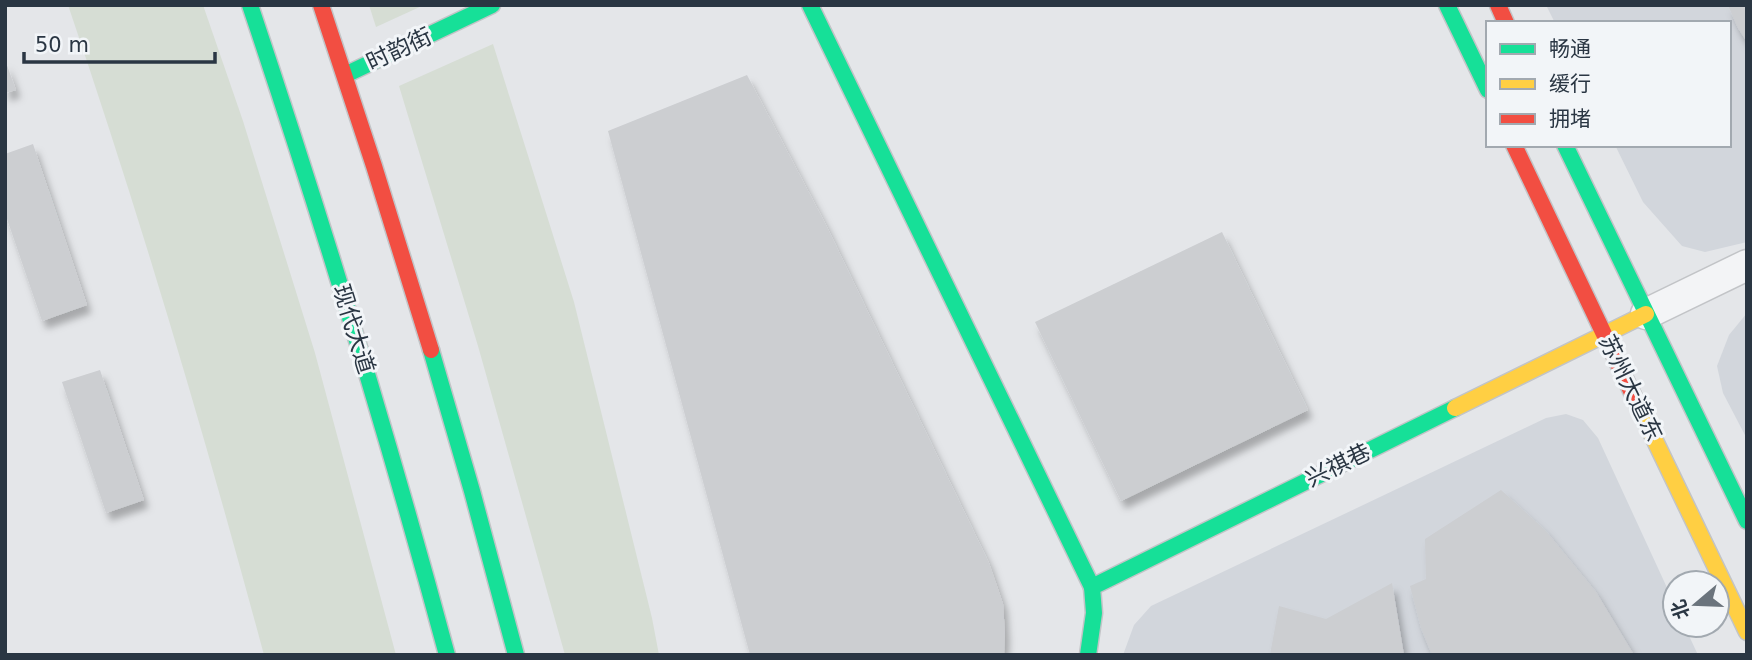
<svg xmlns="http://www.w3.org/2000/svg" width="1752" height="660" font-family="'DejaVu Sans','Noto Sans SC',sans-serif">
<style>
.built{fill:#d2d6dc}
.green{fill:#d6ddd4}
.building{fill:#ccced1;filter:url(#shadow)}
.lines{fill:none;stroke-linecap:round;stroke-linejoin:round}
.street-casing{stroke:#c2c4c7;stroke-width:33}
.fast-casing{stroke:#c2c4c7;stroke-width:19}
.slow-casing{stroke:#c2c4c7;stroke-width:19}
.jam-casing{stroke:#c2c4c7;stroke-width:19}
.street{stroke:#f3f4f6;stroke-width:30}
.fast{stroke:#16e098;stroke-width:16}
.slow{stroke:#ffcf43;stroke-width:16}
.jam{stroke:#f24e42;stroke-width:16}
.labels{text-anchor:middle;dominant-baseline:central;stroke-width:6;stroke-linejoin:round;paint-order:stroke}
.street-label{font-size:23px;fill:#2a3643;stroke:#f2f5f8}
</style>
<defs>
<filter id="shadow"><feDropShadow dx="4.5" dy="8" stdDeviation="3.5" flood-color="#0004"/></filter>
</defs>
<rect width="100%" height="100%" fill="#e4e6e9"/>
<g class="built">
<path d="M1546,5H1747V242L1705,252L1682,246L1643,202L1615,145H1729V23H1555Z"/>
<path d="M1747,313V439L1723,393L1717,366L1729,335Z"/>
<path d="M1566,414L1583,420L1598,438L1675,605V625H1684L1698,655H1123L1134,625L1151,606L1546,418Z"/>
</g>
<g class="green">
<path d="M68,5H203L243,121L315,353L396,655H264C205,436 141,219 68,5Z"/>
<path d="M369,5H424L376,27Z"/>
<path d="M493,44L574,302L652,618L659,655H565L478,346L399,86Z"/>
</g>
<g class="building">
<path d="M1728,5H1747V42L1738,28Z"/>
<path d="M5,60L16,90L5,93Z"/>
<path d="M747,75L826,225L989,563L1003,604L1005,634L1004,655H750L608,131Z"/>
<path d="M33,144L87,305L42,321L5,213V154Z"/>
<path d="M1222,232L1308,410L1121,501L1035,322Z"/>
<path d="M100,370L144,500L106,513L62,382Z"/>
<path d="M1501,490L1545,530L1596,592L1634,655H1432L1421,628L1410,586L1426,579L1425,539Z"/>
<path d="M1392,583L1404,655H1270L1279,606L1326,619Z"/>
</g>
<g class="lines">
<defs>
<path id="street" d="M1646,314L1747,265"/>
<g id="fast">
<path d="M250,5C322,220 388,436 447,655"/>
<path d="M810,5L1092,587"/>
<path d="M1447,5L1488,90"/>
<path d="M345,75L492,5"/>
<path d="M1565,145L1747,521"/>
<path d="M431,350L472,491L516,655"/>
<path d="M1088,655L1094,613L1092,587L1455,408"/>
</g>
<g id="slow">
<path d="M1633,395L1747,632"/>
<path d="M1455,408L1646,314"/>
</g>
<g id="jam">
<path d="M321,5L374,166L431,350"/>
<path d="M1498,5L1506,23"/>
<path d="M1514,145L1633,395"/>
</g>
</defs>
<use href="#street" class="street-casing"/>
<use href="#fast" class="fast-casing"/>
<use href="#slow" class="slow-casing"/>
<use href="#jam" class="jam-casing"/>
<use href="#street" class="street"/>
<use href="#fast" class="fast"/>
<use href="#slow" class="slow"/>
<use href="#jam" class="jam"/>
</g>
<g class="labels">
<g class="street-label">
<text transform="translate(399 49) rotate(-25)">时韵街</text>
<text transform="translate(354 329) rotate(73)">现代大道</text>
<text transform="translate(1631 388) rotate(64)">苏州大道东</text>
<text transform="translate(1338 465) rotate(-26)">兴祺巷</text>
</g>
</g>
<rect width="1752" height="660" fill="none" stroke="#2a3643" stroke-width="14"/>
<rect x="1486" y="21" width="245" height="126" fill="#f2f5f8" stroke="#a2a9b0" stroke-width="2"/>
<rect x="1500" y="44" width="35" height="10" fill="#16e098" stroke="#a2a9b0" stroke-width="2"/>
<text x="1549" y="56" font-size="21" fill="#2a3643">畅通</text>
<rect x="1500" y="79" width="35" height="10" fill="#ffcf43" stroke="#a2a9b0" stroke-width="2"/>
<text x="1549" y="91" font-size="21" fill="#2a3643">缓行</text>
<rect x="1500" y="114" width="35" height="10" fill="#f24e42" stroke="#a2a9b0" stroke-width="2"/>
<text x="1549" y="126" font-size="21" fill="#2a3643">拥堵</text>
<g transform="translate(1696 604) rotate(251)"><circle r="33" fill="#f2f5f8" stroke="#a2a9b0" stroke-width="2"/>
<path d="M0-5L12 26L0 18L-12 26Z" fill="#6b747d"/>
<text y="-10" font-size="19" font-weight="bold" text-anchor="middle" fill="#2a3643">北</text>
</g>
<path d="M24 52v10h191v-10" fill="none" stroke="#2a3643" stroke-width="3.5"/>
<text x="35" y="52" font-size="21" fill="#2a3643" stroke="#f2f5f8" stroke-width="5" paint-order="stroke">50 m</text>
</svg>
